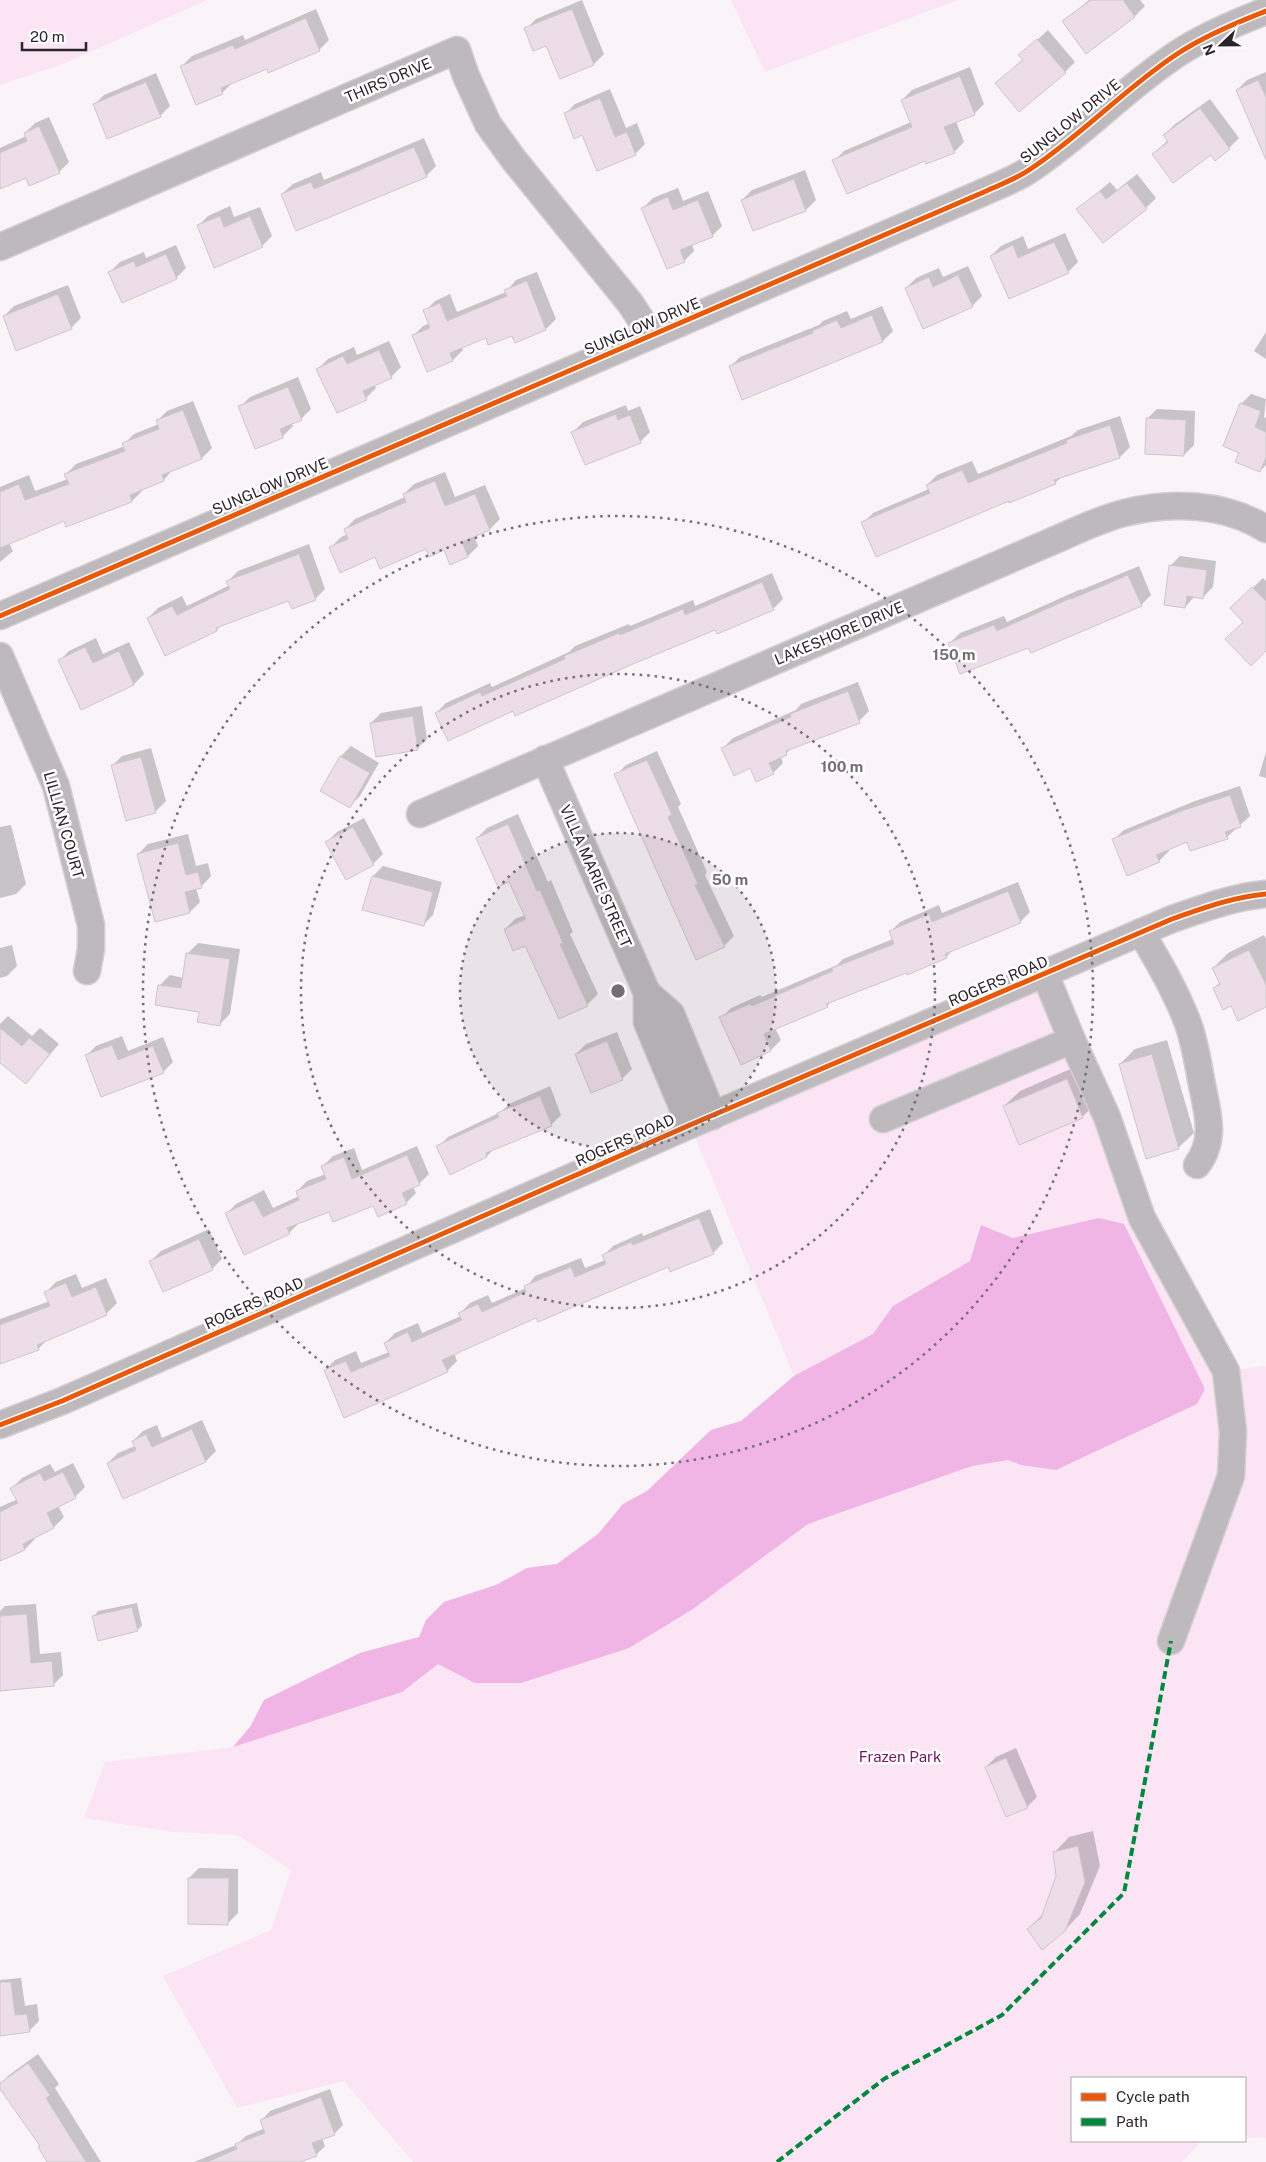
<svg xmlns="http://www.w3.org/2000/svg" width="1266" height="2162" font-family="'Public Sans',sans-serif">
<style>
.green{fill:#fbe5f5}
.water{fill:#f0b5e4}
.shadow{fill:#0003}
.building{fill:#eddde9;stroke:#cec6cc}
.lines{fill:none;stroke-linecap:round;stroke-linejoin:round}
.minor-casing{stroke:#d4cfd3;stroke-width:29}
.minor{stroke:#bdb9bc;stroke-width:26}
.quiet{stroke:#00873e;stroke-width:4;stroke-dasharray:8 4;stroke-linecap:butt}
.cycleway-casing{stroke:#fff;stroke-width:8}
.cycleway{stroke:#e8590c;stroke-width:5}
.ring{fill:none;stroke:#756d73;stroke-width:2.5;stroke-dasharray:2.5 5}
.labels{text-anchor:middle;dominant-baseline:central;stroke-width:5;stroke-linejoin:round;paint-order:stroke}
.street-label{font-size:15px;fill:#2d242b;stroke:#fff}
.park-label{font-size:15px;fill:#731467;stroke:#fff}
.centre{fill:#756d73;stroke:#fff;stroke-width:2.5}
.ring-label{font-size:15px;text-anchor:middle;font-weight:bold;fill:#756d73;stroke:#fff;stroke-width:5;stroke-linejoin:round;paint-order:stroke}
</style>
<rect width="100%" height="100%" fill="#faf4f8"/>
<g class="green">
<path d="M0,0H207L63,64L0,85Z"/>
<path d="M731,0H958L765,72Z"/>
<path d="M1045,974L1225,1371L1266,1366V2138L1245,2137V2078H1072V2141H1201L1182,2162H413L344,2081L237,2108L163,1976L271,1930L291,1870L238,1835L173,1832L84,1818L105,1762L233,1747L250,1727L264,1700L360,1653L419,1637L426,1620L444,1602L496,1585L527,1568L557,1564L598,1534L623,1504L647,1491L711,1430L741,1421L794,1376L690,1125Z"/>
</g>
<path class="water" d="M1099,1218L1124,1224L1205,1389L1197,1404L1056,1470L1021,1465L1008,1460L972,1466L808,1524L693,1609L629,1648L521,1683H475L438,1664L402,1692L233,1747L250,1727L264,1700L360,1653L419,1637L426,1620L444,1602L496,1585L527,1568L557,1564L598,1534L623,1504L647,1491L711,1430L741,1421L794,1376L873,1334L893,1306L970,1261L981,1225L1013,1238Z"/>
<g class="shadow">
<path d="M582,0L604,54L594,64L560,77L547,44L526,29L536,19Z"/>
<path d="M1089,0H1140L1145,6L1135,16L1086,52L1064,21Z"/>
<path d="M316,9L329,40L319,50L267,67L232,83L222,93L182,66L192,56L243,35L245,40Z"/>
<path d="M1048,30L1075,62L1065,72L997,83L1023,59L1020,55Z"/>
<path d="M970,67L984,104L974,114L956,121L964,142L954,152L926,159L834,161L844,151L911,122L902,100L912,90Z"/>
<path d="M1266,72V134L1237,90L1247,80Z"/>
<path d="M156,73L170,106L160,116L94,105L104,95Z"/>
<path d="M610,89L626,128L637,123L645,144L635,154L583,134L565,114L575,104Z"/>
<path d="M1210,99L1239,138L1229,148L1211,153L1153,154L1168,140L1164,135L1174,125Z"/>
<path d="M49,117L69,162L59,172L0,181V148L26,136L25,133L35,123Z"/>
<path d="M424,138L436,166L426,176L282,194L293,184L321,172L324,180Z"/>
<path d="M805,170L816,200L806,210L753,230L742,200L752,190Z"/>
<path d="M1137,174L1156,198L1146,208L1078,209L1110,182L1117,190Z"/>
<path d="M678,188L683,201L708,191L722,226L712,236L692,244L694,251L684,261L667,268L643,208L653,198Z"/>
<path d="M230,206L234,217L260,207L272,236L262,246L198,226L208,216Z"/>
<path d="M1065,233L1078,262L1068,272L991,256L1001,246L1023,236L1028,249Z"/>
<path d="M176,245L186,268L176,278L110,272L120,262L144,252L146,258Z"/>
<path d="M968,266L982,296L972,306L906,288L916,278L939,268L943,277Z"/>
<path d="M537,272L556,319L546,329L516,341L513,334L486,337L462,347L463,350L453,360L428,370L413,336L423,326L430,323L425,311L435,301L450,294L457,312L506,292L516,280Z"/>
<path d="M68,285L81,318L71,328L4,316L14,306Z"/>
<path d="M882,306L893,331L883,341L743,398L730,367L740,357L819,325L823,321L847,311L851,319Z"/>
<path d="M1266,332V359L1254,351Z"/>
<path d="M389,341L401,367L391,377L374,384L376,388L366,398L318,369L328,359L354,347L357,355Z"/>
<path d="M298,377L311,409L301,419L291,423L293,426L283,436L256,447L240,407L250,397Z"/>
<path d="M1251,394L1266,399L1264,417L1266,418V465L1260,471L1241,452V404Z"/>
<path d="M193,401L212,448L202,458L173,469L164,480L141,489L142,491L132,501L67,525L65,520L9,543L13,551L0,562V487L29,475L35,491L68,479L66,474L76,464L125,446L124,444L134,434L159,424L157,421L167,411Z"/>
<path d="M626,405L628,411L640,406L650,432L640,442L573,432L583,422Z"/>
<path d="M1157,409L1195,411L1194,445L1184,455L1147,419Z"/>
<path d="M1120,416L1130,447L1120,457L1063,476L1055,483L1009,500L863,523L873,513L929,489L927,485L937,475L972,461L978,474L1071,436L1078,430Z"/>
<path d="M445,472L455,497L485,485L500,519L490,529L474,536L478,546L468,556L445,549L426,547L376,556L331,547L341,537L348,534L345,529L355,519L405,497L404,494L414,484Z"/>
<path d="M309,544L325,589L315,599H289L222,624L217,630L165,654L148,618L158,608L182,596L187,606L230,585L228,581L238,571Z"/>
<path d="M1180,556L1216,561L1213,587L1203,597L1195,596L1185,607L1170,566Z"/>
<path d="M1139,566L1151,595L1141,605L1029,646L950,643L960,633L1004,616L1007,622L1081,589V590Z"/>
<path d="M772,573L783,599L773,609L716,629L513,710L436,713L446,703L490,683L492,687L569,652L575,646L629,624L630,626L693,600L695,606Z"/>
<path d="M1263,578L1266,581V649L1232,608Z"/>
<path d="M96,638L103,654L129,642L144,674L134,684L81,708L59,661L69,651Z"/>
<path d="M858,682L869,711L859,721L794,747L781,757L783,763L773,773L757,780L751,767L723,748L733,738L796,710L801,704Z"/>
<path d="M422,706L427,739L417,749L371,723L381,713Z"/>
<path d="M351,746L379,763L360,796L350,806L322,790L341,756Z"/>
<path d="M151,748L166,801L156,811L126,819L112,766L122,756Z"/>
<path d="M657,751L681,804L678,807L707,872L705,875L734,936L724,946L616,775L626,765Z"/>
<path d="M1266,752V778L1259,776Z"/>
<path d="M1240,786L1250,816L1227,837L1188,841L1168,849L1169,851L1159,861L1113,840L1124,830L1195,801Z"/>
<path d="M518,814L548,882L551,880L573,932L570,934L598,994L588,1004L560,1017L526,945L505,929L515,919L525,915L510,880L477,838L487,828Z"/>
<path d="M364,818L383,854L373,864L327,842L337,832Z"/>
<path d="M11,825L26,884L16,894L0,898V827Z"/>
<path d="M188,834L196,866L208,863L211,876L201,887L196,888L200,902L190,912L138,854L148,844Z"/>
<path d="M383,866L442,882L433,915L423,925L364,909L373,876Z"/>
<path d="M1018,882L1030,912L1020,922L955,948L946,957L832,1001L827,1006L775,1028L781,1040L771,1050L741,1063L721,1018L731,1008L760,995L762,997L837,965L843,959L893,939L890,932L900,922L939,905L942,913Z"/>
<path d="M1264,935L1266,939V1006L1231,1005L1214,988L1220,982L1213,968L1228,953Z"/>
<path d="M198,943L240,949L230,1014L220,1024L160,985L170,975L184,978L188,953Z"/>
<path d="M12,945L17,966L7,976L0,978V948Z"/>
<path d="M8,1016L32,1036L40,1028L59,1044L26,1083L0,1062V1024Z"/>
<path d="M617,1032L632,1069L622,1079L576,1054L586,1044Z"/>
<path d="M122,1036L128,1051L163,1037L173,1062L163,1072L86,1056L96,1046Z"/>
<path d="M1167,1040L1194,1133L1178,1148L1120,1064L1135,1049Z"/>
<path d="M1082,1064L1098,1102L1082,1117L1004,1106L1020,1091Z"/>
<path d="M550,1086L561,1115L551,1125L494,1149L487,1156L438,1147L448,1137L501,1112L509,1104Z"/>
<path d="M417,1146L429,1174L419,1184L413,1187L416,1193L406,1203L374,1204L330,1210L300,1222L289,1233L226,1214L236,1204L264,1190L273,1208L299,1196L297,1191L307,1181L326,1174L323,1166L333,1156L354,1148L362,1170Z"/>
<path d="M710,1209L723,1243L713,1253L669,1265L537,1316L454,1353L457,1361L447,1371L344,1416L325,1370L335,1360L356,1351L361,1363L389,1352L385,1343L395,1333L418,1323L422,1333L461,1316L460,1313L470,1303L488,1295L492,1303L526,1288L535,1276L581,1258L585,1268L605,1260L603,1256L613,1246L642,1233L643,1236Z"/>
<path d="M209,1229L222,1259L212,1269L151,1261L161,1251Z"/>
<path d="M76,1274L82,1288L106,1278L117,1303L107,1313L48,1339L38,1349L0,1363V1319L50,1301L46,1292L56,1282Z"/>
<path d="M202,1420L216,1451L206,1461L124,1498L108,1463L118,1453L135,1446L133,1441L143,1431L157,1425L162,1438Z"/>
<path d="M73,1463L85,1487L75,1497L58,1506L64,1517L54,1527L34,1537L35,1539L25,1549L0,1560V1507L18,1499L12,1488L22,1478L50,1464L55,1472Z"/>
<path d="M137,1603L142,1626L137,1630L94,1616L98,1611Z"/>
<path d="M36,1604L40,1654L61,1652L63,1675L53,1685L0,1680V1611L5,1606Z"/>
<path d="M1016,1748L1037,1797L1027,1807L986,1767L996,1757Z"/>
<path d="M1093,1831L1100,1866L1080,1914L1065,1930L1028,1929L1044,1913L1057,1876L1054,1853L1069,1837Z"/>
<path d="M199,1868L238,1869V1913L228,1923L189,1878Z"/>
<path d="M21,1978L25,2006L37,2004L39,2021L29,2031L0,2034V1980Z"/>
<path d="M38,2054L59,2084L55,2088L101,2162H48L42,2145L0,2087V2084L9,2075Z"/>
<path d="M330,2089L343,2125L334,2134L322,2138L325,2146L316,2155L297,2162H194L236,2145L246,2136L265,2128L262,2120L270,2111Z"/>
</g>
<g class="building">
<path d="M1091,0H1123L1135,17L1086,54L1062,21Z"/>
<path d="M572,9L594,65L560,79L546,46L533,51L524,28Z"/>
<path d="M306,18L320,51L268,73L267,69L221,88L223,94L196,105L180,66L233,45L235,49Z"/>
<path d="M1037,39L1066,73L1019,112L995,83L1023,60L1018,55Z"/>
<path d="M960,76L975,115L944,127L955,153L926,164L925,161L847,194L832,160L912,127L901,100Z"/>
<path d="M1258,80L1266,97V160L1236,90Z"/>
<path d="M146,82L161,117L107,139L93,104Z"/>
<path d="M600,98L615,137L627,132L636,155L597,171L582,135L574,139L564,113Z"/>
<path d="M1200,108L1230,149L1215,161L1211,155L1173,183L1152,154L1168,142L1163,135Z"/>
<path d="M39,126L60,173L29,186L26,178L0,189V153L27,141L24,133Z"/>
<path d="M414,147L427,177L296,231L281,194L311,182L314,189Z"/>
<path d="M794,179L806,211L753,231L741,200Z"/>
<path d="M1127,183L1147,209L1103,243L1076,209L1100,191L1106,199Z"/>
<path d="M668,197L673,210L698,200L713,237L680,250L685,262L667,269L641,208Z"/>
<path d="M220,216L224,227L250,216L263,247L214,268L197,225Z"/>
<path d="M1054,242L1069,273L1009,299L990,256L1013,245L1018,258Z"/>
<path d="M166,254L177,279L122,303L108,272L134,261L136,267Z"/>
<path d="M958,275L973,307L923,329L905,288L929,277L933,287Z"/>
<path d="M527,281L546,330L515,343L512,336L488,345L486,338L450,353L453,361L427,372L412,335L430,328L423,310L440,303L447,321L507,296L504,290Z"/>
<path d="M58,294L72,329L16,351L3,316Z"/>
<path d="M872,315L883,342L742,400L729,366L813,333L812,331L837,320L841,328Z"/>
<path d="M379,350L392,378L363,391L367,400L337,413L316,369L343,356L347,364Z"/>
<path d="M288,387L302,420L280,429L283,438L255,449L238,406Z"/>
<path d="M1240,403L1261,411L1255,427L1266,432V457L1260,472L1235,462L1239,453L1223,446Z"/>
<path d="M183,410L202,459L162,475L164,481L130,495L132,502L66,527L64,521L0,548V492L19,484L25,500L69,484L64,474L125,451L122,443L159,429L156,420Z"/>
<path d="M616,414L618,420L630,415L641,443L585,465L571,432Z"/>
<path d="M1146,418L1186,420L1184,456L1145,454Z"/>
<path d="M1110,425L1120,458L1054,480L1056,484L1009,503V501L876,557L861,522L930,493L926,485L962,470L968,483L1067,443L1066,440Z"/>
<path d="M435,481L445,506L475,494L490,530L462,542L468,557L450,565L444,550L429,557L426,549L380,569L375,557L340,573L329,547L348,539L344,529L406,502L403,494Z"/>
<path d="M299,554L316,600L292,609L288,601L216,628L217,631L165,656L147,618L172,606L177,615L230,589L226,581Z"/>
<path d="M1169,565L1207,570L1203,599L1187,596L1185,608L1164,605Z"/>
<path d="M1128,575L1142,606L1031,653L1028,648L960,674L948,643L994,625L997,631L1071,598V599Z"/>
<path d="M762,582L774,610L717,634L715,630L633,664L515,716L513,711L448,741L435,713L480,692L482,696L565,659L564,656L619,633L620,635L683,609L685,615Z"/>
<path d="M1252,587L1266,601V651L1251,666L1225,639L1243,622L1230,608Z"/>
<path d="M85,647L93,663L119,651L134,685L81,710L58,660Z"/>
<path d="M848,691L860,723L786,751L787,755L769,763L774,774L756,782L750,768L734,776L721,748L791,717L790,714Z"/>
<path d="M413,716L418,750L376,757L370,723Z"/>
<path d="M340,756L370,773L350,808L320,791Z"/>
<path d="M141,757L156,813L126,821L111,765Z"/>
<path d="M647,760L672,815L668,817L698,884L695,885L725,947L696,960L614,774Z"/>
<path d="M1230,795L1241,827L1225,832L1228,839L1190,851L1187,842L1156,855L1160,862L1127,876L1112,839L1184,810Z"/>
<path d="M508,824L537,891L540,890L563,943L560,944L588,1006L559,1019L525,946L513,951L504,929L526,919L509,882L498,887L476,838Z"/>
<path d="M353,827L374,865L346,880L325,842Z"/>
<path d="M178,843L186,875L198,872L202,888L185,892L190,913L155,922L137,854Z"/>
<path d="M372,876L433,892L424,926L362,910Z"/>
<path d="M1008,891L1021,923L945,954L947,958L907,975L906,973L826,1004L828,1007L764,1034L771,1051L741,1065L719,1017L750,1004L752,1006L833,971L832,968L894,944L889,931L929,914L932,922Z"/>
<path d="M1249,950L1266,985V1007L1238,1021L1231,1006L1223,1010L1213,988L1220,984L1212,968Z"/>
<path d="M186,953L230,959L220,1026L197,1022L199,1012L155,1005L158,985L181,988Z"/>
<path d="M0,1028L22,1046L29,1038L50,1054L26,1084L0,1063Z"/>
<path d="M607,1041L623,1080L591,1093L575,1054Z"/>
<path d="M112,1045L118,1060L153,1046L164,1073L101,1097L85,1055Z"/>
<path d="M1152,1054L1179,1149L1146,1159L1119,1064Z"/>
<path d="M1067,1079L1083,1118L1019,1145L1003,1106Z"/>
<path d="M540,1096L552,1126L486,1153L487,1157L450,1175L436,1146L499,1117L497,1113Z"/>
<path d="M407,1155L420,1185L402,1193L407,1204L378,1217L373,1206L333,1222L329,1212L287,1228L290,1234L244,1255L225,1213L254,1200L263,1217L299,1200L296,1191L326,1179L321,1166L344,1157L352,1179Z"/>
<path d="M699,1218L714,1254L670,1272L668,1267L538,1322L536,1318L442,1360L448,1372L344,1418L324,1370L346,1361L351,1372L390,1356L384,1343L408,1332L412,1342L462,1320L458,1313L478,1304L482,1312L526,1292L524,1286L571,1267L575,1277L606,1264L602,1255L631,1242L633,1245Z"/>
<path d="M199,1239L213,1270L163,1292L149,1261Z"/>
<path d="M66,1283L72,1297L96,1287L107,1315L37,1345L39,1350L0,1364V1325L50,1306L44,1292Z"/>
<path d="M192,1429L206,1462L123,1499L107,1463L136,1450L132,1441L146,1434L152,1447Z"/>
<path d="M63,1472L76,1498L47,1513L54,1528L23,1544L25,1550L0,1561V1512L18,1503L10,1488L40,1473L44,1481Z"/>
<path d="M132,1607L138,1631L98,1641L92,1616Z"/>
<path d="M27,1614L31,1663L52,1661L54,1686L0,1691V1616Z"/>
<path d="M1006,1758L1028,1808L1006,1817L985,1767Z"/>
<path d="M1078,1846L1085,1882L1065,1931L1042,1950L1027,1929L1041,1918L1056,1876L1053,1852Z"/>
<path d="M188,1878H229L228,1925L188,1924Z"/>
<path d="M0,1982H11L15,2015L27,2014L30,2032L0,2036Z"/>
<path d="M28,2063L50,2095L46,2098L86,2162H47L38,2147L40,2146L0,2089V2083Z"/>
<path d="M321,2097L335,2135L312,2143L317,2156L300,2162H207L237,2149L235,2144L265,2133L260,2120Z"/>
</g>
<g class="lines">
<defs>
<g id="minor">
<path d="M0,247L457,50L466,76L488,124L514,160L630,303L651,335"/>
<path d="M0,616L984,192C999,185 1016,179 1029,170C1081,136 1124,89 1177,54C1204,36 1235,23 1266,11"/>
<path d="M0,656L56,786L91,925V949L87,971"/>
<path d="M545,759L647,993V1022L690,1125"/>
<path d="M420,814L1041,546C1068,535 1096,520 1124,513C1170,501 1225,503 1266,529"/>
<path d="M1141,932C1158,961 1175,990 1187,1021C1195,1041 1198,1064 1202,1085C1208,1114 1216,1140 1197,1165"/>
<path d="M1045,974L1072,1040L1107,1117L1142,1218L1226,1371L1233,1432L1231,1476L1171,1641"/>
<path d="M647,993L671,1014L713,1116"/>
<path d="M883,1119L1072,1040"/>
<path d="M0,1425L62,1401L690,1125L1172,919C1204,908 1233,897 1266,894"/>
</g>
</defs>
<use href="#minor" class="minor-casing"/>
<use href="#minor" class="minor"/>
<path class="quiet" d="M777,2162L884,2079L1002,2015L1124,1893L1171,1641"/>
<defs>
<g id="cycleway">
<path d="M0,616L984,192C999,185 1016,179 1029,170C1081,136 1124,89 1177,54C1204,36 1235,23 1266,11"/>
<path d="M0,1425L62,1401L690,1125L1172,919C1204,908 1233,897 1266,894"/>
</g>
</defs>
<use href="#cycleway" class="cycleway-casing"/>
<use href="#cycleway" class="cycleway"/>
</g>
<circle cx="618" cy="991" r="158" fill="#756d73" fill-opacity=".12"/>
<g class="ring">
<circle cx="618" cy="991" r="158"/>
<circle cx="618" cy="991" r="317"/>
<circle cx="618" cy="991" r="475"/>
</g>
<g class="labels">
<g class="street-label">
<text transform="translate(388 80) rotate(-23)">THIRS DRIVE</text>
<text transform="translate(1070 121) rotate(-39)">SUNGLOW DRIVE</text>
<text transform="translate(642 326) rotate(-23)">SUNGLOW DRIVE</text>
<text transform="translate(270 486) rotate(-23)">SUNGLOW DRIVE</text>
<text transform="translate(839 633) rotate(-23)">LAKESHORE DRIVE</text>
<text transform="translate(64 825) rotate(74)">LILLIAN COURT</text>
<text transform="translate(596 876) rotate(66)">VILLA MARIE STREET</text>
<text transform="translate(998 981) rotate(-23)">ROGERS ROAD</text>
<text transform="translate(625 1140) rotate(-24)">ROGERS ROAD</text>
<text transform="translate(254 1303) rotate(-24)">ROGERS ROAD</text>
</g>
<g class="park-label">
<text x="900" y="1756">Frazen Park</text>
</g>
</g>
<circle cx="618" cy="991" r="8" class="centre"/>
<g class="ring-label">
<text x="954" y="660">150 m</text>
<text x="842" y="772">100 m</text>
<text x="730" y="885">50 m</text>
</g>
<rect x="1071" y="2077" width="175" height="65" fill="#ffffff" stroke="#aba7aa"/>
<rect x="1081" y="2093" width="25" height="8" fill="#e8590c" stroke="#aba7aa"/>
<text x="1116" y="2102" font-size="15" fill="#2d242b">Cycle path</text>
<rect x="1081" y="2118" width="25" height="8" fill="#00873e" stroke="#aba7aa"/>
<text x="1116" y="2127" font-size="15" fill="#2d242b">Path</text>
<g transform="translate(1221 45) rotate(248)" stroke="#ffffff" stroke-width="4" paint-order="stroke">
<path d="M0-4L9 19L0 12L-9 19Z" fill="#2d242b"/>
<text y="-8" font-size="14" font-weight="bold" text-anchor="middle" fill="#2d242b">N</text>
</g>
<path d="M22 42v8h64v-8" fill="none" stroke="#2d242b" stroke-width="2.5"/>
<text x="30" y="42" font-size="15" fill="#2d242b" stroke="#ffffff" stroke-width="4" paint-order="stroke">20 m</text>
</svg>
